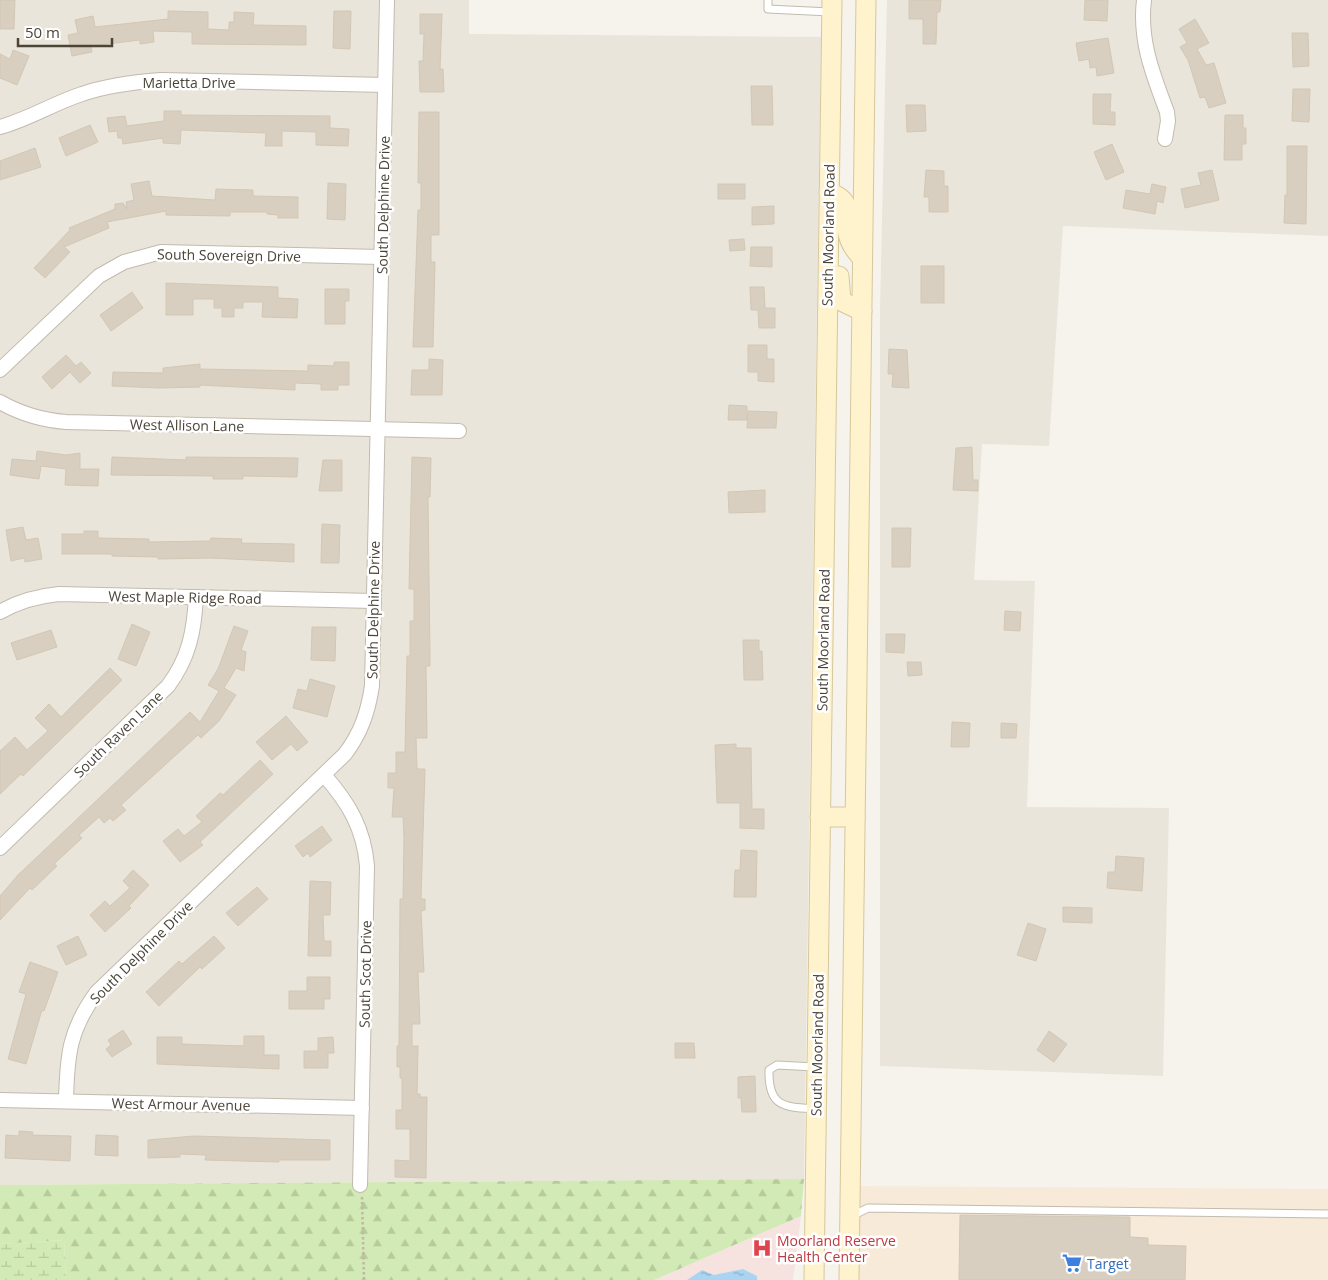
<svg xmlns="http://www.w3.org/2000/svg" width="1328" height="1280" font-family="'Open Sans',sans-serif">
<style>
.residential{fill:#eae5da}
.commercial{fill:#f7ead8}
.medical{fill:#f6e3e0}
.forest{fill:url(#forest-firs)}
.wetland{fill:url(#wetland-marsh)}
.water{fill:url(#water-ripples)}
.building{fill:#d8cfc1;stroke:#d3c7b4}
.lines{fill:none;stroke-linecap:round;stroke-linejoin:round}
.lane-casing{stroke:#c2bbae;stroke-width:9}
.street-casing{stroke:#c2bbae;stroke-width:16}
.secondary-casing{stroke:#d6c79b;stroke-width:21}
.path{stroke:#c4b79f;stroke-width:2.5;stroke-dasharray:2.5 2.5;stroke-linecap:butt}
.lane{stroke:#fff;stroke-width:7}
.street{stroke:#fff;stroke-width:14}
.secondary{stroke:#fff3cd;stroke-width:19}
.labels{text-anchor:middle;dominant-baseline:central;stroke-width:5;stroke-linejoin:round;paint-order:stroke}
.street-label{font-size:14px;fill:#4b4439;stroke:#fff}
.health-label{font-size:14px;fill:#be3a42;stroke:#fff;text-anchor:start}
.shop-label{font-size:14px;fill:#366cbe;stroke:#fff;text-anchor:start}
</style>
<defs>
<pattern id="forest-firs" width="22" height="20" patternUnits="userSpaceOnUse" patternTransform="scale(1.25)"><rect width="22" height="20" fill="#d2eab5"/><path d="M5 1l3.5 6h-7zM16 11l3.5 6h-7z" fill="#b6ca9c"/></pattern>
<pattern id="wetland-marsh" width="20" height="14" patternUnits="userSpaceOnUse" patternTransform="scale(1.25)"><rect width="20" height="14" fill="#d2eab5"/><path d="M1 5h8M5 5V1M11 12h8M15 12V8" fill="none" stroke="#b6ca9c"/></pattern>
<pattern id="water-ripples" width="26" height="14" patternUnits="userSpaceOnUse" patternTransform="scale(1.25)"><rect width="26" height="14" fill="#a9d4f2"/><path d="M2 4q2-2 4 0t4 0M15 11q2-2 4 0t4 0" fill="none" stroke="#8caec5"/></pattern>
</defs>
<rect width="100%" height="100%" fill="#f6f3ec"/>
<g class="residential">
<path d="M0,0H469V34L821,37L804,1179L0,1185Z"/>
<path d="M887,0H1328V236L1063,226L1049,446L982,444L974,580L1035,581L1027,807L1169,808L1163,1076L880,1066V309Z"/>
</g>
<path class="commercial" d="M849,1186L1328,1189V1280H849Z"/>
<path class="medical" d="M801,1216L793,1280H654Z"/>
<path class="forest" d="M804,1179L801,1216L654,1280H66L64,1240L0,1244V1185Z"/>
<path class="wetland" d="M64,1240L66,1280H0V1244Z"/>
<path class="water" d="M743,1269L757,1276V1280H687L702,1270L714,1275Z"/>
<g class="building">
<path d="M0,0H15L14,29H0Z"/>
<path d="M909,0H941L940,12H937L936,44H923V19H909Z"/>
<path d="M1085,0H1108L1107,21L1084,20Z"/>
<path d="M168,11L208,12V29L229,30V22H234V12L254,13L253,25L306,26V45L192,44V32L153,31L154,42L140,44V40L107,44L91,47L92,52L72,56L68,35L78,33L75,20L93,16L95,27L168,19Z"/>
<path d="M334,11H351L350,49L333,48Z"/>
<path d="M420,14H442L440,69H443L444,92H420L419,61H423L424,34H420Z"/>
<path d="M1195,19L1209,43L1197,49L1206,65L1214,63L1226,103L1209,108L1205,97L1200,98L1188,60L1180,47L1187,43L1179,29Z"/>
<path d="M1292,33H1308L1309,66L1293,67Z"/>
<path d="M1108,38L1114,73L1097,76L1096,67L1090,68L1089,59L1079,61L1076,43Z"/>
<path d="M13,50L29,56L17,85L0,78V54L10,59Z"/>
<path d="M751,86H772L773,125H752Z"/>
<path d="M1293,89H1310L1309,122L1292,121Z"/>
<path d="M1093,94H1111L1110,112H1115V125L1093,124Z"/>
<path d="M906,105H925L926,131L907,132Z"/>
<path d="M164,111H181V115L330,116V128L349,129L348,146L316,145V132L282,131V146H265L266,133L181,130L180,144L163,143V138L123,144L122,138H118L117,131L109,132L107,118L125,116L127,126L164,121Z"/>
<path d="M419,112H439V235H431V262H435L433,347H413L418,210H421V183H418Z"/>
<path d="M1225,115H1243V128H1246V144H1242V160H1224Z"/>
<path d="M90,125L98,142L66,156L59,138Z"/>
<path d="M1112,144L1124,172L1106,180L1094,152Z"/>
<path d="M1287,146H1307L1306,224L1284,223L1285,195H1287Z"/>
<path d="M35,148L41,167L0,180V161Z"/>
<path d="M926,170L944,171V186H948V212H929V197H924Z"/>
<path d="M1212,170L1219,200L1185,208L1181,189L1201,185L1198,173Z"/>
<path d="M149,181L152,196L215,200L216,189L253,190V196L298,197V218H278V215L267,214V212H230V216L166,215V211L107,222L109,228L64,247L70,252L45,278L34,268L70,230L69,228L115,209V204L123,203L127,209L126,202L134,200L131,184Z"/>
<path d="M328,183L346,184L345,220L327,219Z"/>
<rect x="718" y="184" width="27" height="15"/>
<path d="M1152,184L1166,187L1163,203L1157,201L1155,214L1123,208L1126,190L1150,194Z"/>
<path d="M774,206V224L752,225V207Z"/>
<path d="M744,239L745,250L730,251L729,240Z"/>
<path d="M751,247H772V267L750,266Z"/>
<rect x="921" y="266" width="23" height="37"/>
<path d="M166,283L278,287V298L298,299L297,318L262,317L263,302H243V308H234V317H222V308H214V299H193V315H166Z"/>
<path d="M750,287H764L765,308H775V328H759L758,310H751Z"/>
<path d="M325,289H349V301H345V324H325Z"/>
<path d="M132,292L143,308L111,331L100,315Z"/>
<path d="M748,345H767V359H774V382L758,381V372H748Z"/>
<path d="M889,349L907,350L909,388L892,387L893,374H888Z"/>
<path d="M66,355L76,366L81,362L91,373L80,383L70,372L52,389L42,377Z"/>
<path d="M429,359L443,360L442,395H411L412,370H429Z"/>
<path d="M334,362H349V385H338V390H321V384L295,383V390L200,385V387L159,388L112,386L113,372L163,373V368L200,364V369L308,371V365L334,366Z"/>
<path d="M729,405L747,406V420H728Z"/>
<path d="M748,411L777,412L776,428H747Z"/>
<path d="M972,447L973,480H978V491L953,490L956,448Z"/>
<path d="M37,451L66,455L80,453V469H99L98,486L65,485L66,469L41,466L39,479L10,475L12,459L36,461Z"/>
<path d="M112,457L186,460V457L298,458L297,477L243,476V479H213V476L111,475Z"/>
<path d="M412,457L431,458L430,497H428L430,656V666H426L427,738H416L417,769H425L421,899H425V910L421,911L424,972H418L420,1024H412V1046H418L417,1094H420V1097H427L426,1178L395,1177V1160L410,1161V1129H396V1110H402V1078H400V1067H397V1046H399L400,899H403L404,838L403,817H392L394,788H388V773H396V752H405L407,656H410V621H414V589H409Z"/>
<path d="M323,460H342V491H319Z"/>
<path d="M765,490V512L729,513L728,492Z"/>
<path d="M322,524L340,525L339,563H321Z"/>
<path d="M23,527L26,540L38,538L42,559L25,562L24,558L11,561L6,530Z"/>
<path d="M892,528H911L910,567H892Z"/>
<path d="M84,531H98V538L149,539V542L210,541L211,538L242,539L241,543L294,544V562L210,558L158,559V557L112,556V554H62V534H84Z"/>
<path d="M1005,611L1021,612L1020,631L1004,630Z"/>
<path d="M132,624L150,632L136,666L118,659Z"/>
<path d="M234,626L248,631L241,650L246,652L244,671L236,668L224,688L236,695L219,721L201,738L198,735L121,805L126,810L113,821L110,818L104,823L99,817L79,835L82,838L54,864L57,866L32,890L30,888L0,920V896L18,875L190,712L200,722L219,691L208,685L218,669Z"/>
<path d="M312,627H336L335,661L311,660Z"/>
<path d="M51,630L57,647L17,660L11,643Z"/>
<path d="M886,634H905L904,653L886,652Z"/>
<path d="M743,640H759V651H762L763,680H744Z"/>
<path d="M907,662H921L922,675L908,676Z"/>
<path d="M110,668L122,680L23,776L21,774L0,794V751L15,737L27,750L48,731L35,718L49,704L61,717Z"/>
<path d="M310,679L335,686L327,717L293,708L298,689L307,691Z"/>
<path d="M286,716L308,742L297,751L291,744L272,760L256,742Z"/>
<path d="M952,722L970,723L969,747H951Z"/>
<path d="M1001,723L1017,724L1016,738H1001Z"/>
<path d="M736,744V748H751L752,809H764V829L740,828V803H717L715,745Z"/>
<path d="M260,760L273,774L200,842L203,845L180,862L163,841L178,829L184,836L202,822L196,816L220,793L223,795Z"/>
<path d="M322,826L332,840L310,857L308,853L303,857L295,846Z"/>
<path d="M741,850L757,851L756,897H734L735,870H740Z"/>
<path d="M1116,856L1144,858L1142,891L1107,888L1108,872H1115Z"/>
<path d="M133,870L149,885L129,906L131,908L105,932L90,915L105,901L110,906L130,888L123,881Z"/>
<path d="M310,881L331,882L330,915H323L324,941H331V956H308Z"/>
<path d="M257,887L268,899L238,926L226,913Z"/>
<path d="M1063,907L1092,908V923L1063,922Z"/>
<path d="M1028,923L1046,929L1036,961L1017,955Z"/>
<path d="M78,936L87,955L66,965L57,946Z"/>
<path d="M214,936L225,948L202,969L200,967L159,1006L146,992L179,961L182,964Z"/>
<path d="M30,962L58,972L44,1011L42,1010L26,1064L8,1059L26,994L19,992Z"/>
<path d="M307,977H330V999H324V1009H289V991H307Z"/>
<path d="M123,1030L132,1044L112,1057L106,1049L111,1045L108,1040Z"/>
<path d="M1049,1031L1067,1044L1054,1062L1037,1050Z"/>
<path d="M244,1036H264V1055H279V1069L157,1064V1037H182V1044L244,1046Z"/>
<path d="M333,1037L334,1053H328V1068H304V1051H318V1038Z"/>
<path d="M675,1043H694L695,1058H675Z"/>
<path d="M755,1076L756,1112H742L741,1098H738V1077Z"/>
<path d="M19,1131L33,1132L32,1135L71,1136L70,1161L5,1158L6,1135L19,1136Z"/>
<path d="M96,1135L118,1136V1156L95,1155Z"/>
<path d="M194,1136L330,1140V1160H279V1162L205,1160L206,1155L180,1154V1157L148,1158V1140Z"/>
<path d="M960,1215L1130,1217V1237L1148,1238V1245L1186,1246L1185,1280H959Z"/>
</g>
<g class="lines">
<defs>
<g id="lane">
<path d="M768,0V9L830,12"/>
<path d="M815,1067L777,1065L769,1070C768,1108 785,1107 816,1109"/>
<path d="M852,1216L868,1208L1328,1214"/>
</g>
<g id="street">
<path d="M1144,0C1139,40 1153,75 1167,112L1168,121L1165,139"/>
<path d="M0,127C29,119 54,103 82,94C108,85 135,82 161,80L385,85"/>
<path d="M0,370L99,276L124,262L161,252L381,257"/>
<path d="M0,402C21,414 41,420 66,422L459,431"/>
<path d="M0,612C19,601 38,596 59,594L374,601"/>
<path d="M324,775C349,803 364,829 367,866L360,1185"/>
<path d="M0,848L168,686C189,658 194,632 196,597"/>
<path d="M0,1100L362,1108"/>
<path d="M66,1101C67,1056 69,1030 97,992L345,754C361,733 368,712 372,686L387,0"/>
</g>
<g id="secondary">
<path d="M829,192C855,202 843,212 848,234C850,244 856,251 862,258"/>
<path d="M839,276L841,301L862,311"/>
<path d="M820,817H855"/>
<path d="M814,1280L832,0"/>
<path d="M849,1280L866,0"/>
</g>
</defs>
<use href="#lane" class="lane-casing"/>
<use href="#street" class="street-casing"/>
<use href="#secondary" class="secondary-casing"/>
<path class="path" d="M362,1197L364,1280"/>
<use href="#lane" class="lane"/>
<use href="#street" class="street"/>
<use href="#secondary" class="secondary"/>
</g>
<defs>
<symbol id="hospital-bare" viewBox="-9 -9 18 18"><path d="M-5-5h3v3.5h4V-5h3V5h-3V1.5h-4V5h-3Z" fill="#e0444e" stroke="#fff" stroke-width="2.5" paint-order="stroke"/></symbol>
<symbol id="supermarket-bare" viewBox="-9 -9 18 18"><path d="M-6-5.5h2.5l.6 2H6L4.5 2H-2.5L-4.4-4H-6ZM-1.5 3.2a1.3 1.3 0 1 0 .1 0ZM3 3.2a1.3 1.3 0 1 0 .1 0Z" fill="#3f7fe0" stroke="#fff" stroke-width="2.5" paint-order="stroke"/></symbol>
</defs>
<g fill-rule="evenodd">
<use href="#hospital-bare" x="748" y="1234" width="28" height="28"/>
<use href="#supermarket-bare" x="1058" y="1249" width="28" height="28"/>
</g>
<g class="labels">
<g class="street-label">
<text x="189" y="82">Marietta Drive</text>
<text transform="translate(383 205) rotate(-89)">South Delphine Drive</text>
<text transform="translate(828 235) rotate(-89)">South Moorland Road</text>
<text transform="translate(229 255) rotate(1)">South Sovereign Drive</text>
<text transform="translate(187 425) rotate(1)">West Allison Lane</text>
<text transform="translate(185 597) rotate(1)">West Maple Ridge Road</text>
<text transform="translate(373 610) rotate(-89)">South Delphine Drive</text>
<text transform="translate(823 640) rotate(-89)">South Moorland Road</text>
<text transform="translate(118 734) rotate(-44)">South Raven Lane</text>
<text transform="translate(141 952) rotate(-45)">South Delphine Drive</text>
<text transform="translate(365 974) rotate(-89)">South Scot Drive</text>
<text transform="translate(817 1045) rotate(-89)">South Moorland Road</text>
<text transform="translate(181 1104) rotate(1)">West Armour Avenue</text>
</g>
<g class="health-label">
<text x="777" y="1240">Moorland Reserve<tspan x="777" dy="16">Health Center</tspan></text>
</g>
<g class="shop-label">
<text x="1087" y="1263">Target</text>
</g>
</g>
<path d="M18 38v8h94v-8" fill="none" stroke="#4b4439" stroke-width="2.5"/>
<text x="25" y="38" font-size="15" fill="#4b4439" stroke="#ffffff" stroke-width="4" paint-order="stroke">50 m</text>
</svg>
